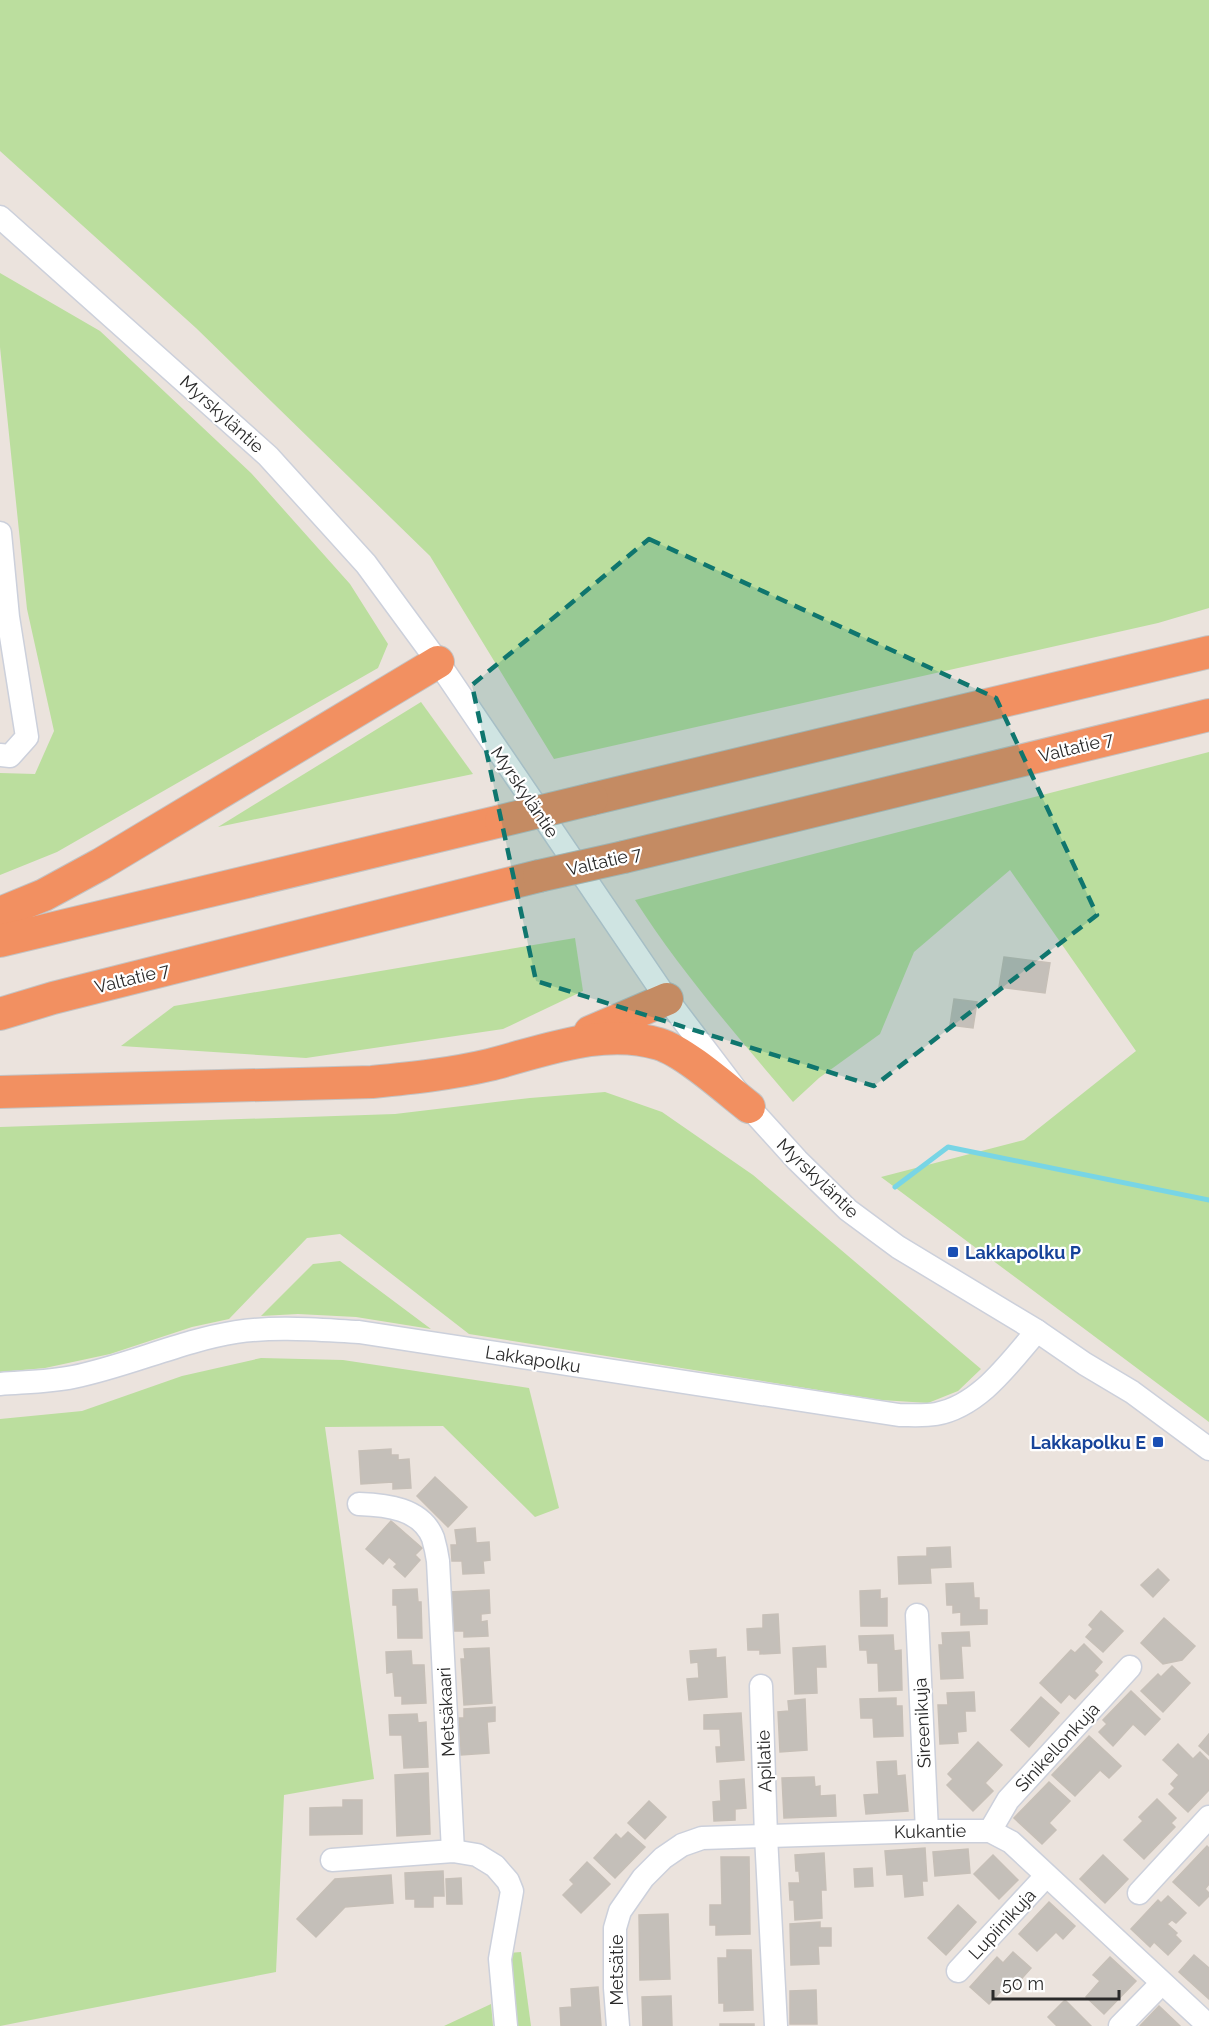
<svg xmlns="http://www.w3.org/2000/svg" width="1209" height="2026" font-family="Raleway,sans-serif">
<style>
.green{fill:#bbde9e}
.lines{fill:none;stroke-linecap:round;stroke-linejoin:round}
.stream{stroke:#78d5e5;stroke-width:5}
.building{fill:#c4bfb9;stroke:#c6bfb7;stroke-width:1.5}
.minor-casing{stroke:#ccd0db;stroke-width:25}
.highway-casing{stroke:#c3c3c3;stroke-width:34}
.minor{stroke:#fff;stroke-width:22}
.highway{stroke:#f29061;stroke-width:32}
.highway-bridge-casing{stroke:#c3c3c3;stroke-width:34;stroke-linecap:butt}
.highway-bridge{stroke:#f29061;stroke-width:32}
.marked{fill:#0f766e;fill-opacity:0.2;stroke:#0f766e;stroke-width:4.5;stroke-dasharray:12 8;stroke-linejoin:round}
.transit-dot{fill:#1a4fb4;stroke:#fff;stroke-width:2}
.labels{text-anchor:middle;dominant-baseline:central;stroke-width:4.5;stroke-linejoin:round;paint-order:stroke}
.street-label{font-size:18px;fill:#2a2a2a;stroke:#fff}
.transit-label{font-size:18px;font-weight:bold;fill:#164399;stroke:#fff;text-anchor:start}
</style>
<rect width="100%" height="100%" fill="#ebe3dd"/>
<g class="green">
<path d="M0,0H1209V608L1158,623L554,759L430,556L196,328L0,151Z"/>
<path d="M0,273L100,331L251,473L350,584L388,644L378,668L57,852L0,875V773L35,774L54,731L27,609L0,347Z"/>
<path d="M421,702L473,774L218,827Z"/>
<path d="M1209,752V1422L881,1177L1024,1140L1136,1051L1010,870L914,952L880,1034L819,1078L793,1102C738,1037 681,972 635,900Z"/>
<path d="M575,938L583,991L503,1029L306,1058L121,1046L174,1006Z"/>
<path d="M605,1092L662,1112L753,1175L981,1369L958,1391L928,1403L881,1400L469,1334L340,1234L307,1238L229,1319L192,1327L110,1354L45,1368L0,1372V1127L395,1114L530,1098Z"/>
<path d="M340,1261L431,1329L356,1317L298,1314L261,1316L313,1264Z"/>
<path d="M261,1358L343,1360L529,1388L559,1508L535,1517L443,1426L325,1427L374,1779L284,1795L276,1972L0,2026V1419L82,1411L182,1376Z"/>
<path d="M521,1952L531,2026H518L509,1953Z"/>
<path d="M491,2004L493,2026H444Z"/>
</g>
<g class="lines">
<path class="stream" d="M895,1187L948,1147L1209,1200"/>
</g>
<g class="building">
<path d="M1004,957L1050,963L1045,993L999,987Z"/>
<path d="M954,999L977,1002L973,1028L950,1025Z"/>
<path d="M391,1449V1455H398V1460L409,1459L411,1488L393,1489V1482L361,1484L359,1451Z"/>
<path d="M435,1477L467,1507L448,1527L417,1496Z"/>
<path d="M391,1521L422,1548L415,1555L420,1560L405,1577L394,1567L397,1564L389,1557L383,1564L366,1549Z"/>
<path d="M475,1528L476,1543L489,1542L490,1560L483,1561L484,1573L463,1574L462,1561H452L451,1545H457L455,1530Z"/>
<path d="M950,1547L951,1567L930,1568L931,1583L899,1584L898,1557L927,1556V1548Z"/>
<path d="M1158,1569L1169,1580L1153,1597L1141,1585Z"/>
<path d="M973,1583L974,1598H979V1610H987V1624L961,1625V1612L953,1613V1605H947L946,1584Z"/>
<path d="M417,1589L418,1602H421L422,1638H398L397,1605H393V1590Z"/>
<path d="M489,1590L490,1613L481,1614V1622L487,1621L488,1636L464,1637V1631H452L450,1592Z"/>
<path d="M880,1590V1599L887,1598V1626H861L860,1591Z"/>
<path d="M1101,1611L1123,1631L1103,1652L1086,1637L1093,1629L1089,1625Z"/>
<path d="M778,1614L780,1653L760,1654V1650H748L747,1629L763,1628V1615Z"/>
<path d="M1164,1618L1195,1646L1182,1660L1163,1664L1141,1643Z"/>
<path d="M969,1632L970,1646H961L963,1678L941,1679L939,1645H943L942,1633Z"/>
<path d="M893,1635L894,1651L901,1650L902,1690L879,1691L878,1663H868L867,1650H860L859,1636Z"/>
<path d="M1084,1644L1102,1662L1094,1671L1098,1675L1075,1699L1069,1694L1061,1703L1040,1683L1071,1650L1075,1653Z"/>
<path d="M825,1646L826,1667H816L817,1693L795,1694L793,1648Z"/>
<path d="M489,1648L492,1703L464,1705L461,1659H465L464,1649Z"/>
<path d="M716,1649V1658L725,1657L727,1697L689,1700L687,1679L699,1678L698,1662L691,1663L690,1651Z"/>
<path d="M411,1651L412,1665H424L426,1703L402,1704V1696H395L393,1672L387,1673L386,1652Z"/>
<path d="M1172,1666L1190,1683L1163,1712L1141,1691L1158,1674L1161,1677Z"/>
<path d="M1131,1691L1160,1719L1145,1735L1133,1724L1113,1746L1099,1732L1107,1724L1103,1720Z"/>
<path d="M974,1692L975,1711H965L966,1731L957,1732L958,1743L940,1744L938,1705H948L947,1693Z"/>
<path d="M1041,1697L1059,1713L1029,1747L1011,1730Z"/>
<path d="M896,1698V1706H902L903,1736L874,1737L873,1718H861L860,1699Z"/>
<path d="M805,1699L807,1750L780,1752L778,1712L789,1711L788,1701Z"/>
<path d="M495,1707V1721L487,1722L489,1753L461,1755L459,1718H464V1709Z"/>
<path d="M741,1713L744,1760L717,1762L716,1747H721L720,1729H704V1715Z"/>
<path d="M417,1714L418,1723L426,1722L428,1767L404,1768L402,1735H390L389,1715Z"/>
<path d="M1209,1734V1755L1199,1746Z"/>
<path d="M1089,1736L1121,1766L1109,1778L1100,1770L1075,1796L1052,1775Z"/>
<path d="M978,1742L1002,1765L985,1783L993,1791L973,1811L947,1785L953,1779L948,1774Z"/>
<path d="M1178,1744L1193,1759L1200,1752L1209,1761V1790L1188,1812L1169,1794L1175,1788L1171,1784L1179,1775L1163,1760Z"/>
<path d="M896,1761L897,1776L905,1775L908,1811L866,1814L864,1795L879,1794L877,1762Z"/>
<path d="M428,1773L430,1834L397,1836L395,1775Z"/>
<path d="M814,1777L815,1787L820,1786V1796L835,1795L836,1816L784,1818L782,1778Z"/>
<path d="M744,1779L746,1808L735,1809V1820L714,1821L713,1802L721,1801L720,1781Z"/>
<path d="M1049,1782L1070,1801L1049,1823L1056,1830L1042,1844L1014,1818Z"/>
<path d="M1157,1799L1176,1818L1171,1823L1175,1827L1144,1859L1124,1840L1143,1821L1139,1817Z"/>
<path d="M343,1800H362V1834L310,1835V1808L343,1807Z"/>
<path d="M649,1801L666,1817L645,1839L628,1823Z"/>
<path d="M628,1832L645,1847L615,1878L594,1858L616,1834L621,1839Z"/>
<path d="M1207,1846L1209,1848V1884L1205,1889L1209,1893V1896L1199,1906L1173,1882Z"/>
<path d="M925,1848L927,1881H922L923,1895L905,1897L903,1874L887,1875L885,1851Z"/>
<path d="M968,1849L970,1873L935,1876L933,1852Z"/>
<path d="M824,1853L826,1890H821L822,1918L795,1920L794,1900H790L789,1883H800L799,1871H796L795,1855Z"/>
<path d="M993,1855L1018,1880L999,1899L974,1874Z"/>
<path d="M1103,1855L1128,1879L1105,1903L1080,1879Z"/>
<path d="M721,1857H749L750,1934L716,1935V1925H710V1905H722Z"/>
<path d="M587,1862L610,1884L581,1913L563,1895L574,1884L570,1880Z"/>
<path d="M872,1868L873,1886L855,1887L854,1869Z"/>
<path d="M443,1871L444,1896H433V1907H415V1899H406L405,1873Z"/>
<path d="M391,1875L393,1903L345,1907L316,1937L297,1919L335,1879Z"/>
<path d="M461,1878L462,1904H447L446,1879Z"/>
<path d="M1168,1896L1186,1913L1176,1923L1172,1920L1167,1924L1177,1933L1175,1935L1181,1941L1168,1955L1154,1942L1150,1947L1131,1929L1158,1900L1161,1903Z"/>
<path d="M1049,1902L1075,1926L1063,1939L1056,1932L1037,1951L1019,1934Z"/>
<path d="M958,1905L976,1922L946,1955L928,1938Z"/>
<path d="M668,1914L670,1979L640,1980L639,1915Z"/>
<path d="M820,1922V1928H831V1946H818L819,1964L791,1965L790,1924Z"/>
<path d="M727,1950H751L753,2010L724,2011V2003H719L718,1958H727Z"/>
<path d="M1013,1952L1031,1968L1016,1985L1011,1980L989,2004L970,1987L997,1957L1003,1963Z"/>
<path d="M1194,1955L1209,1968V1999L1179,1972Z"/>
<path d="M1110,1957L1136,1981L1104,2014L1086,1997L1100,1981L1093,1975Z"/>
<path d="M598,1987L601,2026H561L560,2008L572,2007L571,1989Z"/>
<path d="M816,1990L817,2024H790V1991Z"/>
<path d="M671,1996L672,2026H643L642,1997Z"/>
<path d="M1065,2000L1091,2026H1057L1048,2017Z"/>
<path d="M1159,2006L1180,2026H1140Z"/>
<rect x="720" y="2024" width="34" height="2"/>
</g>
<g class="lines">
<defs>
<g id="minor">
<path d="M0,217L268,456L366,564L438,662L667,999L749,1107L797,1160L848,1210L898,1247L1037,1331L1085,1364L1132,1392L1209,1449"/>
<path d="M0,533L8,617L27,737L10,756L0,755"/>
<path d="M0,1384C24,1382 49,1382 73,1377C128,1366 180,1341 236,1332C277,1326 318,1330 359,1332L899,1415C911,1415 924,1416 936,1414C980,1406 1010,1362 1037,1331"/>
<path d="M359,1504C386,1505 421,1508 433,1538C435,1545 437,1554 438,1561L453,1851"/>
<path d="M917,1615L927,1831"/>
<path d="M761,1686L766,1836L776,2026"/>
<path d="M990,1831L1008,1800L1130,1667"/>
<path d="M332,1860L453,1851L477,1855L495,1866L508,1881L512,1891L500,1959L506,2026"/>
<path d="M1139,1893L1209,1817"/>
<path d="M958,1971L1046,1876"/>
<path d="M618,2026L615,1988V1928L620,1911L643,1878L663,1858L682,1845L702,1838L927,1831H990L1011,1842L1209,2026"/>
<path d="M1120,2026L1162,1983"/>
</g>
<g id="highway">
<path d="M592,799L1209,652"/>
<path d="M624,857L1209,715"/>
<path d="M0,913L44,895L101,864L438,662"/>
<path d="M0,941L501,821"/>
<path d="M0,1014L53,998L539,876"/>
<path d="M590,1032L667,999"/>
<path d="M0,1092L372,1082C412,1078 451,1074 489,1065C544,1051 603,1027 659,1044C685,1052 726,1089 749,1107"/>
</g>
</defs>
<use href="#minor" class="minor-casing"/>
<use href="#highway" class="highway-casing"/>
<use href="#minor" class="minor"/>
<use href="#highway" class="highway"/>
<defs>
<g id="highway-bridge">
<path d="M501,821L592,799"/>
<path d="M539,876L624,857"/>
</g>
</defs>
<use href="#highway-bridge" class="highway-bridge-casing"/>
<use href="#highway-bridge" class="highway-bridge"/>
</g>
<path class="marked" d="M649,539L996,698L1097,915L874,1086L536,981L472,685Z"/>
<g class="transit-dot">
<rect x="947" y="1246" width="12" height="12" rx="3"/>
<rect x="1152" y="1436" width="12" height="12" rx="3"/>
</g>
<g class="labels">
<g class="street-label">
<text transform="translate(222 414) rotate(42)">Myrskyläntie</text>
<text transform="translate(1076 747) rotate(-14)">Valtatie 7</text>
<text transform="translate(525 792) rotate(56)">Myrskyläntie</text>
<text transform="translate(604 861) rotate(-13)">Valtatie 7</text>
<text transform="translate(132 978) rotate(-14)">Valtatie 7</text>
<text transform="translate(818 1178) rotate(44)">Myrskyläntie</text>
<text transform="translate(533 1359) rotate(9)">Lakkapolku</text>
<text transform="translate(446 1712) rotate(-93)">Metsäkaari</text>
<text transform="translate(922 1723) rotate(-93)">Sireenikuja</text>
<text transform="translate(1057 1747) rotate(-47)">Sinikellonkuja</text>
<text transform="translate(764 1761) rotate(-92)">Apilatie</text>
<text transform="translate(930 1831) rotate(-1)">Kukantie</text>
<text transform="translate(1002 1924) rotate(-47)">Lupiinikuja</text>
<text transform="translate(616 1970) rotate(-90)">Metsätie</text>
</g>
<g class="transit-label">
<text x="965" y="1252">Lakkapolku P</text>
<text x="1146" y="1442" text-anchor="end">Lakkapolku E</text>
</g>
</g>
<path d="M993 1990v9h126v-9" fill="none" stroke="#2a2a2a" stroke-width="3"/>
<text x="1002" y="1990" font-size="18" fill="#2a2a2a" stroke="#ffffff" stroke-width="4.5" paint-order="stroke">50 m</text>
</svg>
